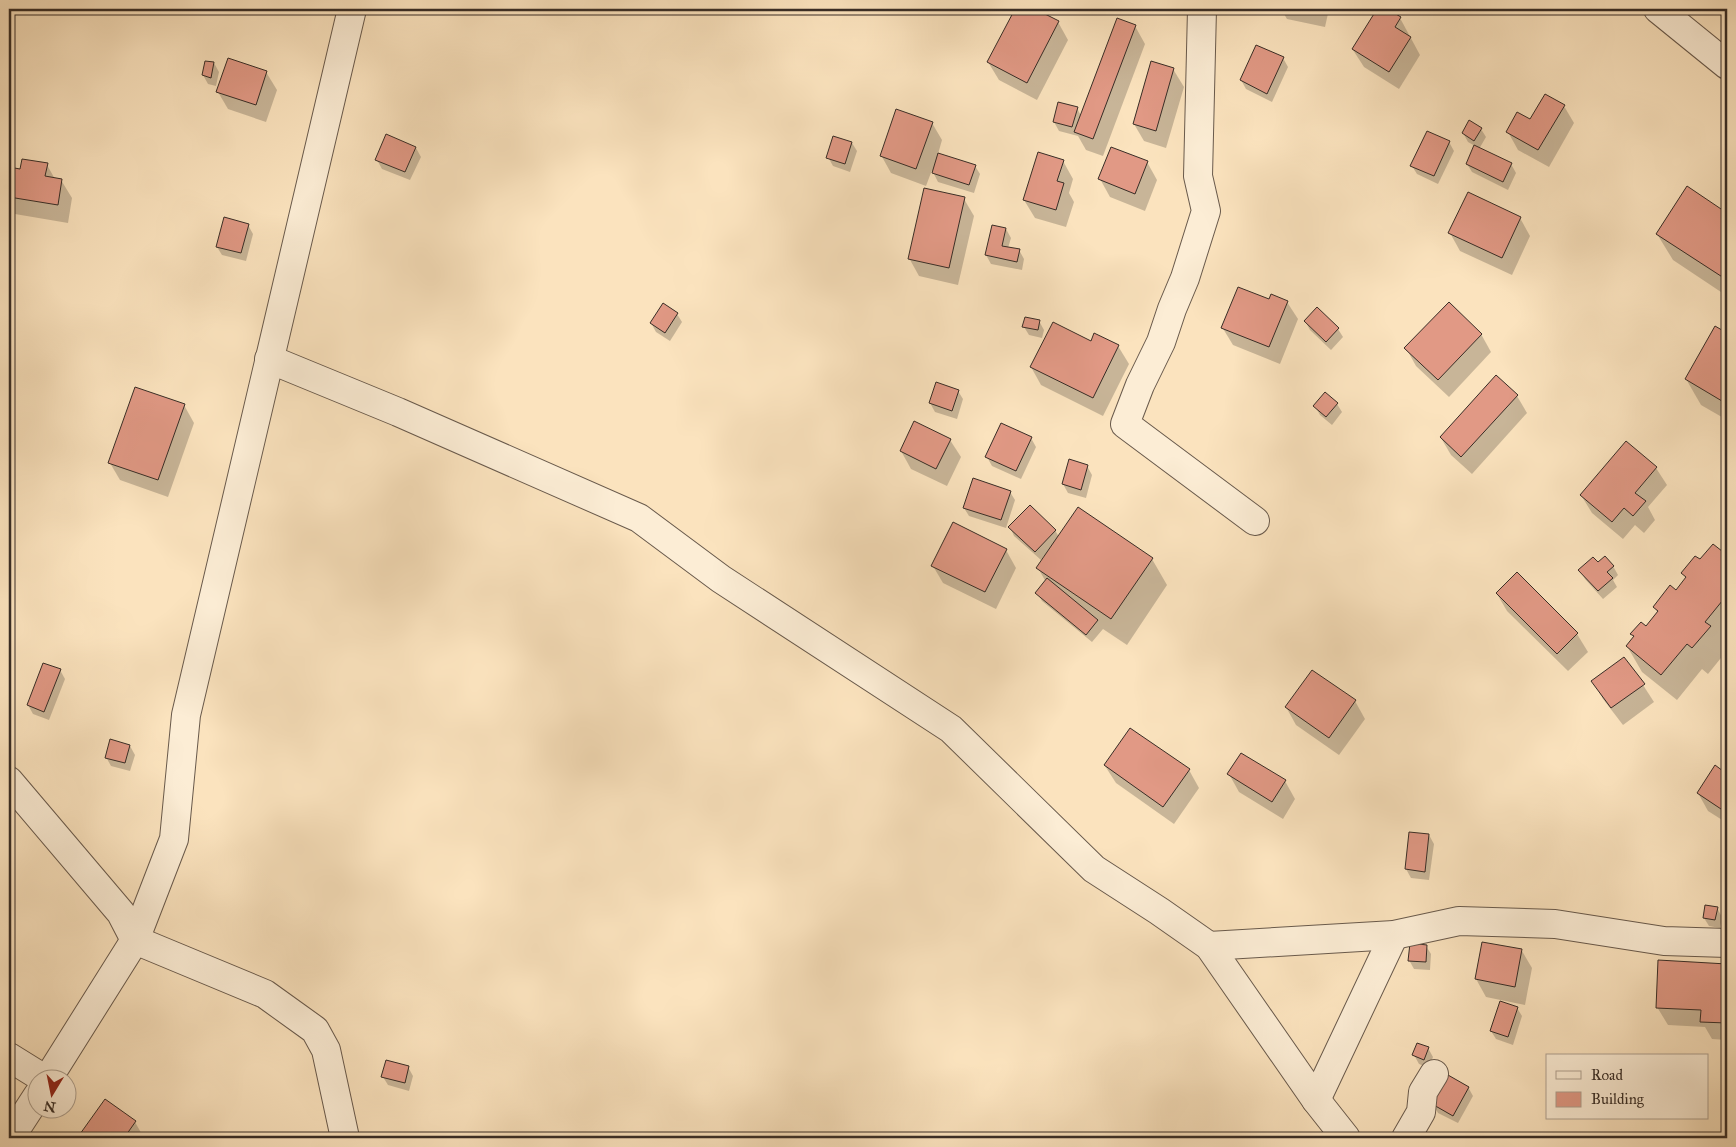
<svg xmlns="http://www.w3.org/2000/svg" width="1736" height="1147" font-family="'IM FELL Great Primer',serif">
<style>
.shadow{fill:#0003}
.building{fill:#e19985;stroke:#382d26}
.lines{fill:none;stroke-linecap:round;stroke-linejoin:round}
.street-casing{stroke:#695a4c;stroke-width:30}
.street{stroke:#fcedd5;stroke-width:28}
</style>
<rect width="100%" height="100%" fill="#fbe3be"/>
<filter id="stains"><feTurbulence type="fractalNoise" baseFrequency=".004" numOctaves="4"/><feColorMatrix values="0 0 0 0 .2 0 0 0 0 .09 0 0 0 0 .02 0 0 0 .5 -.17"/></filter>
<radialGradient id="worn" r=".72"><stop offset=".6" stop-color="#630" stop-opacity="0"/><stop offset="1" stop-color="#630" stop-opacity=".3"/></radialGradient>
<g class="shadow">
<path d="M1017,9H1032L1058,22L1068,40L1037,100L999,80L988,62Z"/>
<path d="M1281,9H1329L1325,27L1287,19Z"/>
<path d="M1378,9H1385L1400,18L1420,55L1399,89L1364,67L1353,50Z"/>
<path d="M1135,26L1145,44L1103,156L1086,150L1078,136L1059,131L1054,122L1077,108L1081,116Z"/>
<path d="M1283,58L1288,67L1272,102L1246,89L1241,80Z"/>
<path d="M214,63L219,72L216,86L208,84L203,75Z"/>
<path d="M1173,69L1184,87L1166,148L1144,141L1134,124Z"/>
<path d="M266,72L277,90L266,122L228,109L218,92Z"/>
<path d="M1564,106L1574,123L1549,167L1518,150L1508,132Z"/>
<path d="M932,123L942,140L938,154L975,166L980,174L974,193L938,182L932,170L926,186L891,173L881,155Z"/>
<path d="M1481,129L1486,137L1479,149L1511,164L1516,173L1508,190L1472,172L1467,164L1475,146L1468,142L1463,133Z"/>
<path d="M1449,142L1454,151L1438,184L1417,174L1412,166Z"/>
<path d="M852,143L857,151L850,172L833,166L828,157Z"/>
<path d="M416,148L421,157L410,180L382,169L377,160Z"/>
<path d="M1063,161L1073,179L1069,193L1074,202L1066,227L1035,218L1024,200Z"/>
<path d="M1147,162L1157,180L1145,211L1110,197L1100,179Z"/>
<path d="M47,165L55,179L61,180L72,198L68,223L9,213V168L21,170Z"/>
<path d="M1687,188L1727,214V296L1673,260L1657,234Z"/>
<path d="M964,199L974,216L958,285L919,276L909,258Z"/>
<path d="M1520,218L1530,236L1512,275L1460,251L1450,233Z"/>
<path d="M248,225L253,234L246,261L222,255L217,247Z"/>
<path d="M1006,229L1011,238L1008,248L1019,250L1024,259L1022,270L991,264L986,255Z"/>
<path d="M1269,300L1287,302L1298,319L1280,364L1233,345L1222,327Z"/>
<path d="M677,314L682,322L670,341L656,332L651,323Z"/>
<path d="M1039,321L1044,330L1042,338L1029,335L1024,327Z"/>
<path d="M1305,321L1338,329L1343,337L1331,350L1310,330Z"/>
<path d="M1716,327L1727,334V420L1701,405L1686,379Z"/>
<path d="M1481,334L1491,352L1449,397L1416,366L1406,348Z"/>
<path d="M1091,342L1118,346L1129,364L1103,416L1041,385L1031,367Z"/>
<path d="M958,391L963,399L957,419L935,412L930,403Z"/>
<path d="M1517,396L1527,413L1472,474L1451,455L1441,438Z"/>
<path d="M1337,404L1342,412L1332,425L1320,415L1315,406Z"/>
<path d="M184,405L194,423L168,497L120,480L110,463Z"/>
<path d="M1031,438L1036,447L1021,479L992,466L987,457Z"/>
<path d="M950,440L961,457L947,486L911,469L901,451Z"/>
<path d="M1087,466L1092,475L1086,498L1068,493L1063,484Z"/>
<path d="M1656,468L1667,485L1648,507L1655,520L1644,533L1635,525L1623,539L1592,513L1581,495Z"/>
<path d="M1010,492L1015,500L1006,528L969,516L964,508Z"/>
<path d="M1010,527L1055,530L1059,537L1152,559L1167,585L1127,645L1103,629L1092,642L1042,601L1037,593L1046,582L1038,568L1045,557L1044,556L1041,560L1014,536Z"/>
<path d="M1713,546L1727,557V639L1721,647L1725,653L1708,674L1702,669L1677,700L1642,672L1627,646L1634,638L1632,634L1646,628L1658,613L1654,607L1676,591L1686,579L1683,573L1700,561Z"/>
<path d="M1006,550L1016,568L996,609L943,583L933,566Z"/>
<path d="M1598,563L1613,566L1618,575L1613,580L1617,587L1603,599L1585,579L1580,570Z"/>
<path d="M1497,594L1577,634L1588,652L1568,671L1507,611Z"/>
<path d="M60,670L65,679L49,720L33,714L28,705Z"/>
<path d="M1312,672L1355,701L1365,719L1339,755L1296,725L1286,707Z"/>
<path d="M1593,681L1643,685L1654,702L1623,725L1603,699Z"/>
<path d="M130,746L135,755L130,771L111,766L106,757Z"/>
<path d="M1105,766L1189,770L1199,788L1174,824L1116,783Z"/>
<path d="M1715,767L1727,775V823L1708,811L1698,793Z"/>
<path d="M1229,774L1285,781L1295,799L1283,819L1239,792Z"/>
<path d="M1429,835L1434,844L1429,880L1411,878L1406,869Z"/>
<path d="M1717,908L1722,917L1720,928L1709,926L1704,918Z"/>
<path d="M1426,946L1431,954L1430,970L1414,969L1409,960Z"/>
<path d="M1522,951L1532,968L1525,1005L1486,997L1476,979Z"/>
<path d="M1659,961L1727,965V1040L1712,1039L1705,1027L1668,1025L1657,1007Z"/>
<path d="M1517,1008L1522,1016L1513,1045L1496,1039L1491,1031Z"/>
<path d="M1428,1048L1433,1057L1429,1068L1419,1064L1414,1055Z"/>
<path d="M408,1067L413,1076L409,1091L388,1085L383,1077Z"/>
<path d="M1468,1087L1473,1096L1458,1123L1438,1113L1433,1104Z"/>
<path d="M135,1122L144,1138H83L81,1134Z"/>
</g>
<g class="building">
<path d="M1015,9H1035L1059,21L1027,83L987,62Z"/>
<path d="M1377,9H1387L1401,17L1395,27L1411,37L1389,72L1352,49Z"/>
<path d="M1117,18L1136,25L1093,139L1074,132Z"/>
<path d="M1256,45L1284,57L1267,94L1240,80Z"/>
<path d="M228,58L267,71L256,105L216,92Z"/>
<path d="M205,61L214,62L211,78L202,75Z"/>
<path d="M1151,61L1174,68L1156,131L1133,124Z"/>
<path d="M1545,94L1565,105L1538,150L1506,132L1517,112L1530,119Z"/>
<path d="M1058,102L1078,107L1072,127L1053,122Z"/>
<path d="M896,109L933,122L916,169L880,156Z"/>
<path d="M1469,120L1482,128L1474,141L1462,133Z"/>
<path d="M1427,131L1450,141L1434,176L1410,166Z"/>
<path d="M386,134L416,147L405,172L375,160Z"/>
<path d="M833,136L852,142L845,164L826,158Z"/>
<path d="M1474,145L1512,163L1503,182L1466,164Z"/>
<path d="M1111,147L1148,161L1135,194L1098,179Z"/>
<path d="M1038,152L1064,160L1057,181L1064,183L1056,210L1023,200Z"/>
<path d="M938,153L976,165L969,185L932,173Z"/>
<path d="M22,159L48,163L45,176L62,179L58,205L9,197V167L20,169Z"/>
<path d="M1687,186L1727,213V280L1656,234Z"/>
<path d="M924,188L965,197L949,268L908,259Z"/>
<path d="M1468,192L1521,217L1502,258L1448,233Z"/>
<path d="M224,217L249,224L241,253L216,247Z"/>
<path d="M992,225L1006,228L1002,246L1020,249L1017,262L985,255Z"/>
<path d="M1238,287L1269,299L1271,294L1288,301L1269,347L1221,328Z"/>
<path d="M1449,302L1482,334L1438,380L1404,348Z"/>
<path d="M663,303L678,313L665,333L650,323Z"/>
<path d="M1317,307L1339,328L1326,342L1304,321Z"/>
<path d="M1025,317L1040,320L1038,330L1022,327Z"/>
<path d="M1053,322L1091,341L1094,333L1119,345L1093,398L1030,367Z"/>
<path d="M1715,326L1727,333V404L1685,379Z"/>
<path d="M1496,375L1518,395L1461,457L1440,437Z"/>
<path d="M936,382L959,390L952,411L929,403Z"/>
<path d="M135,387L185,404L158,480L108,463Z"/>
<path d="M1325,392L1338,403L1326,417L1313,406Z"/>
<path d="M914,421L951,439L936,469L900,451Z"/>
<path d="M1001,423L1032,437L1016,471L985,457Z"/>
<path d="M1626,441L1657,467L1635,493L1646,501L1633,516L1624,508L1612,522L1580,495Z"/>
<path d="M1069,459L1088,465L1081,490L1062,484Z"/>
<path d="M973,478L1011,491L1001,520L963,508Z"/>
<path d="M1030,505L1056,530L1035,552L1008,527Z"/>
<path d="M1078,507L1153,558L1111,619L1036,568Z"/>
<path d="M953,522L1007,549L985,592L931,566Z"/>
<path d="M1713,544L1727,555V595L1705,622L1711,626L1692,648L1687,644L1661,675L1626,646L1634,636L1630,634L1641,622L1646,626L1658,611L1653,607L1670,585L1676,590L1686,577L1681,573L1695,556L1700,559Z"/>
<path d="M1605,556L1614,566L1607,572L1613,578L1598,591L1578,570L1593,557L1598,562Z"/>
<path d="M1517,572L1578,633L1557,654L1496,593Z"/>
<path d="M1047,578L1098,620L1086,635L1035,593Z"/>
<path d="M1624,657L1645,684L1611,708L1591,681Z"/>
<path d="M43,663L61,669L44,712L27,705Z"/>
<path d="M1312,670L1356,700L1329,738L1285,707Z"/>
<path d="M1130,728L1190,769L1163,807L1104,765Z"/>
<path d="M110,739L130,745L125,763L105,758Z"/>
<path d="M1241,753L1286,780L1272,802L1227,774Z"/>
<path d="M1715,765L1727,774V813L1697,793Z"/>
<path d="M1409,832L1429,834L1425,872L1405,869Z"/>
<path d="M1705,905L1718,907L1715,920L1703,918Z"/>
<path d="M1482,942L1522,949L1515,987L1475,979Z"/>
<path d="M1410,943L1427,945L1426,962L1408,961Z"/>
<path d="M1658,960L1727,964V1023L1700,1022L1701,1010L1656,1008Z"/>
<path d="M1500,1001L1518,1007L1508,1037L1490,1031Z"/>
<path d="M1417,1043L1429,1047L1424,1060L1412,1055Z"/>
<path d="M386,1060L409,1066L405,1083L381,1077Z"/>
<path d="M1448,1075L1469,1087L1453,1116L1432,1104Z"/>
<path d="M105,1099L136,1121L124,1138H85L80,1134Z"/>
</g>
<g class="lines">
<defs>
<g id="street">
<path d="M1202,9L1198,176L1206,211L1185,278L1172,309L1161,342L1140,385L1125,424L1255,521"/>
<path d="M1658,9L1727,65"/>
<path d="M269,359L398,412L639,518L721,579L951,729L1094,869L1159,911L1209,946L1316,1100L1346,1138"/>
<path d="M9,781L121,913L135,940L265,994L315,1030L326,1050L345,1138"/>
<path d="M1209,946L1394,935L1459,921L1555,924L1664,941L1727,943"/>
<path d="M9,1057L46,1080"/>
<path d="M47,1080L135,940L174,839L186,715L352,9"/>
<path d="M1316,1100L1394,935"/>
<path d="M10,1138L38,1095"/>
<path d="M1406,1138L1421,1112L1423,1092L1434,1074"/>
</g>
</defs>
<use href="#street" class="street-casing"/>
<use href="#street" class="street"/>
</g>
<rect width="1736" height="1147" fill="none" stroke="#fbe3be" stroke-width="30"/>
<rect x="10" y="10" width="1716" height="1127" fill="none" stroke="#382d26" stroke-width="2.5"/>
<rect x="15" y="15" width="1706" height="1117" fill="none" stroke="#382d26"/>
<rect x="1546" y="1054" width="162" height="65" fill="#fcedd5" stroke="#aea08f"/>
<rect x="1556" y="1071" width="25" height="8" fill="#fcedd5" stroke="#aea08f"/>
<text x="1591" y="1080" font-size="15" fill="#382d26">Road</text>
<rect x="1556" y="1092" width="25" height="15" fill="#e19985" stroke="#aea08f"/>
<text x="1591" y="1104" font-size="15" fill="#382d26">Building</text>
<g transform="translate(52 1094) rotate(190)"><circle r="24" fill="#fcedd5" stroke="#aea08f"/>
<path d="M0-4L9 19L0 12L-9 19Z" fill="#8f2418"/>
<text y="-8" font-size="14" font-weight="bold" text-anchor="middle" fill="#382d26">N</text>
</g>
<rect width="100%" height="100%" filter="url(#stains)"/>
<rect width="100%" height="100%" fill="url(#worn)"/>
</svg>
